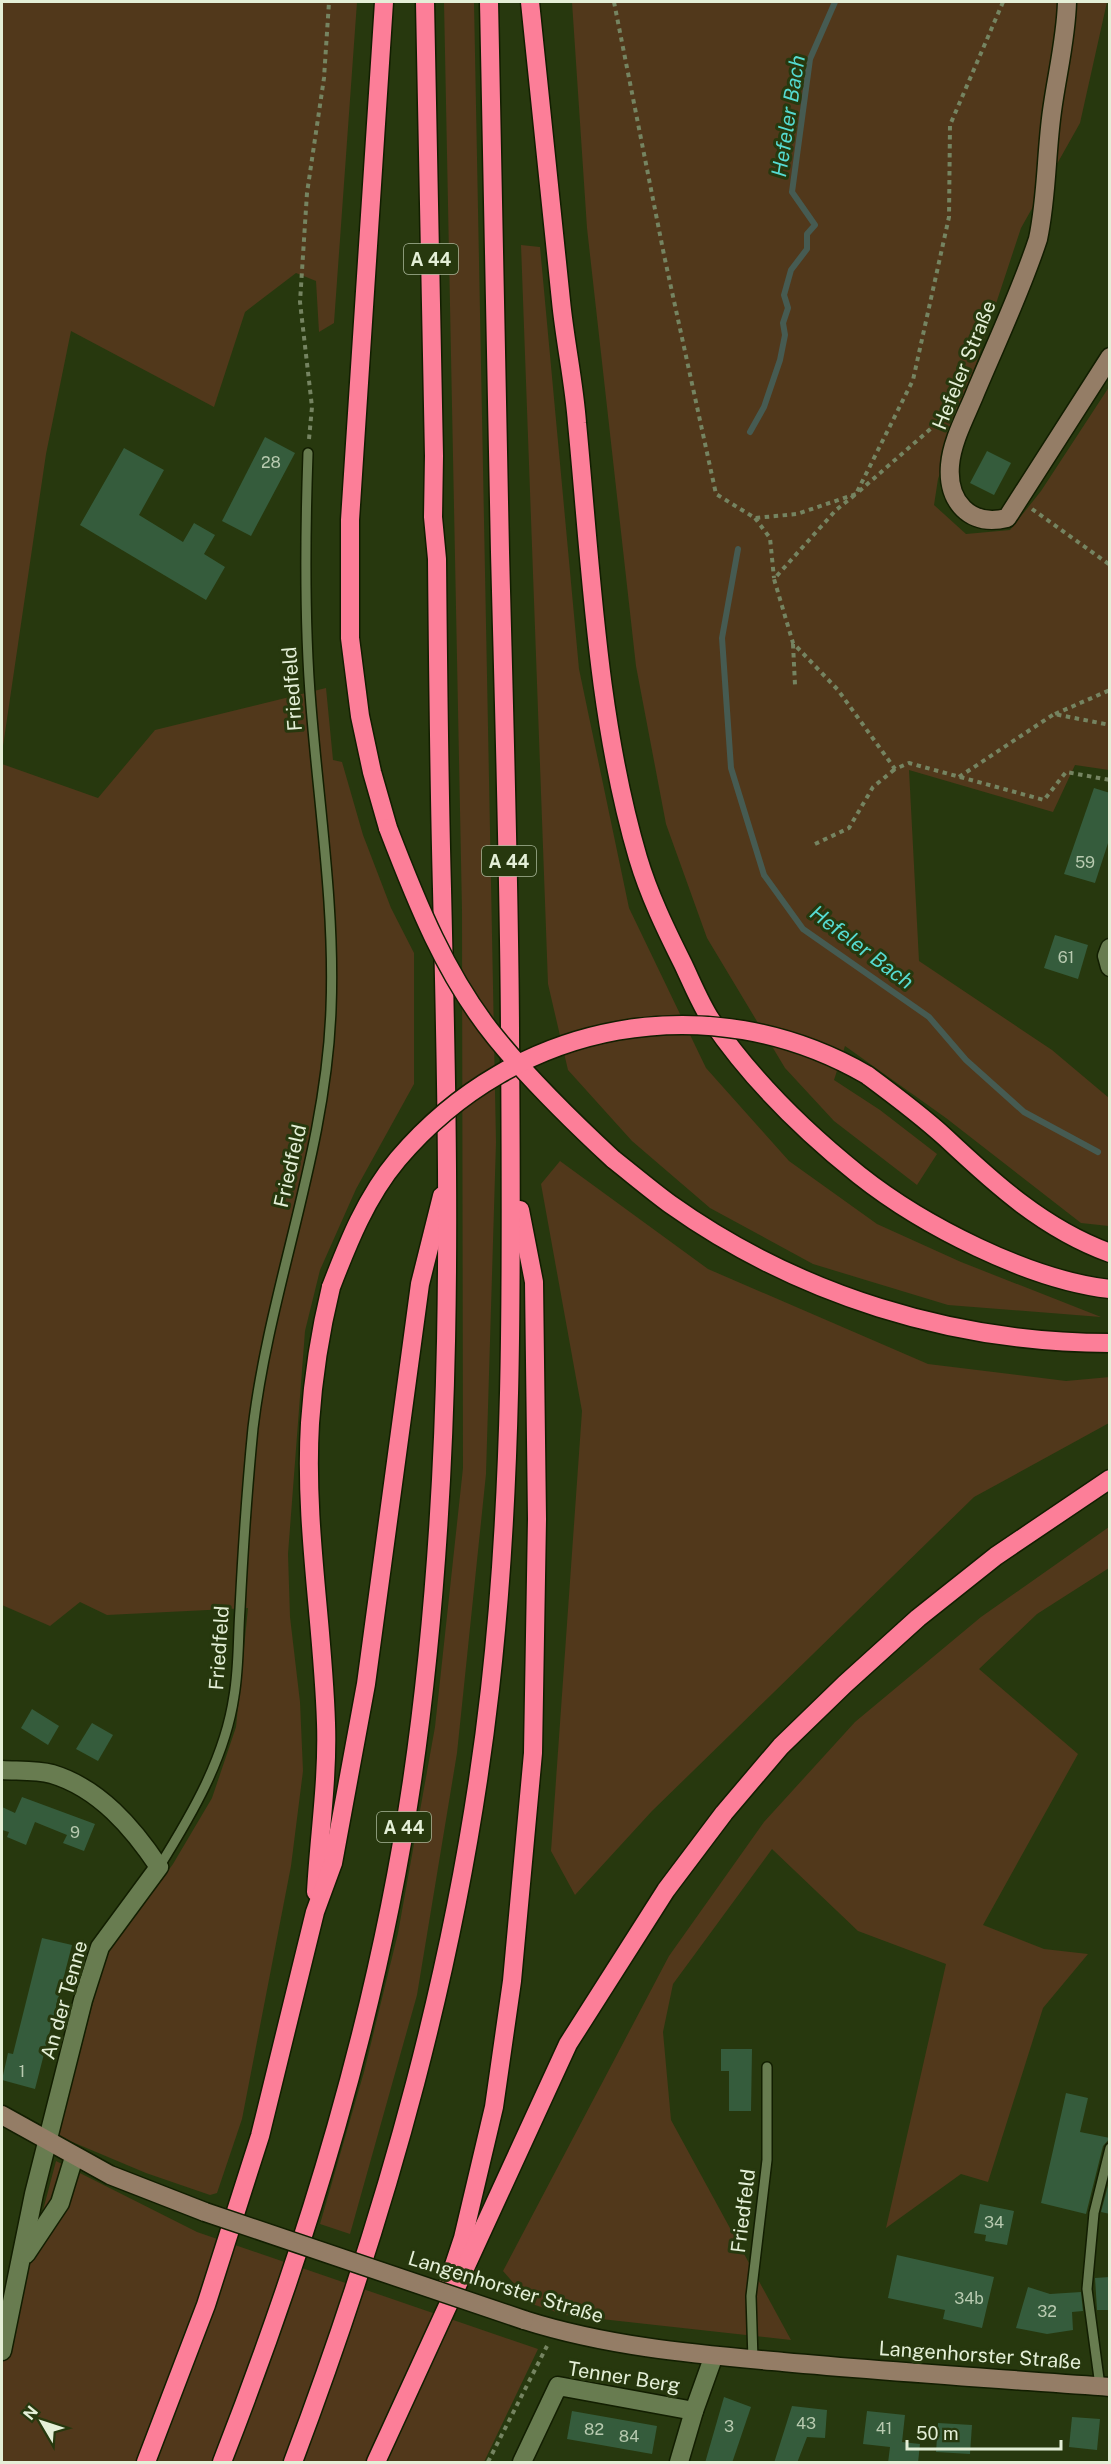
<svg xmlns="http://www.w3.org/2000/svg" width="1111" height="2464" font-family="'Public Sans',sans-serif">
<style>
.green{fill:#51381b}
.lines{fill:none;stroke-linecap:round;stroke-linejoin:round}
.stream{stroke:#465b52;stroke-width:6}
.building{fill:#355c3c}
.lane-casing{stroke:#121e01;stroke-width:12}
.street-casing{stroke:#121e01;stroke-width:21}
.secondary-casing{stroke:#121e01;stroke-width:21}
.highway-casing{stroke:#121e01;stroke-width:21}
.path{stroke:#758461;stroke-width:4;stroke-dasharray:4.5 4.5;stroke-linecap:butt}
.lane{stroke:#687c50;stroke-width:9}
.street{stroke:#687c50;stroke-width:18}
.secondary{stroke:#947d66;stroke-width:18}
.highway{stroke:#fc7e98;stroke-width:18}
.secondary-bridge-casing{stroke:#121e01;stroke-width:21;stroke-linecap:butt}
.highway-bridge-casing{stroke:#121e01;stroke-width:21;stroke-linecap:butt}
.secondary-bridge{stroke:#947d66;stroke-width:18}
.highway-bridge{stroke:#fc7e98;stroke-width:18}
.labels{text-anchor:middle;dominant-baseline:central;stroke-width:6;stroke-linejoin:round;paint-order:stroke}
.number-label{font-size:16px;fill:#b8cab0}
.shield{fill:#27380e;stroke:#abb89b;stroke-width:1.5}
.shield-label{font-size:18px;font-weight:bold;fill:#e4efd7}
.street-label{font-size:20px;fill:#e4efd7;stroke:#27380e}
.water-label{font-size:21px;font-style:italic;fill:#55dbd1;stroke:#27380e}
</style>
<rect width="100%" height="100%" fill="#27380e"/>
<g class="green">
<path d="M2,2H357L334,323L319,332L316,281L296,273L245,312L214,407L71,331L46,454L2,753Z"/>
<path d="M444,2H474L496,1142L486,1474L457,1753L417,1995L350,2234L320,2224L364,2072L398,1933L435,1727L463,1468L462,911Z"/>
<path d="M572,2H1107L1080,123L1021,228L938,479L934,505L966,534L1010,530L1041,491L1109,387V770L1075,765L1053,812L909,770L919,961L1052,1050L1109,1098V1226L1081,1223L946,1118L845,1046L834,1080L880,1110L937,1154L917,1185L834,1121L785,1068L707,938L666,824L636,666L587,228Z"/>
<path d="M521,245L540,247L579,669L629,908L706,1068L789,1161L877,1224L961,1262L1101,1317L948,1305L813,1264L710,1208L632,1141L568,1070L548,984Z"/>
<path d="M326,688L333,760L342,762L363,835L391,908L414,953V1084L356,1189L320,1270L305,1331L288,1554L290,1617L300,1702L303,1771L291,1866L242,2119L217,2193L210,2195L146,2173L58,2136L105,1957L173,1864L212,1798L236,1727L248,1608L107,1615L80,1602L50,1626L2,1605V764L98,798L155,730Z"/>
<path d="M560,1161L708,1269L928,1364L1066,1381L1110,1377L1109,1423L974,1497L652,1811L575,1895L551,1851L582,1411L541,1184Z"/>
<path d="M1109,1527V1568L1037,1614L979,1669L1078,1754L983,1925L1044,1949L1088,1954L1043,2008L988,2182L961,2174L886,2228L946,1964L858,1931L772,1849L673,1984L663,2032L671,2120L791,2340L565,2315L532,2304L503,2271L669,1956L764,1822L855,1722L981,1617Z"/>
<path d="M56,2161L197,2232L538,2349L484,2462H2V2366Z"/>
</g>
<g class="lines">
<g class="stream">
<path d="M750,432L764,407L780,360L785,335L783,323L788,308L784,295L791,270L807,249V234L815,225L792,192L810,59L835,2"/>
<path d="M738,549L722,638L731,768L764,875L803,929L929,1017L966,1060L1024,1112L1098,1152"/>
</g>
</g>
<g class="building">
<path d="M265,437L295,453L251,536L222,521Z"/>
<path d="M124,448L164,470L139,515L183,542L194,523L215,535L204,554L225,567L206,600L80,525Z"/>
<path d="M987,451L1011,463L994,495L970,483Z"/>
<path d="M1094,788L1110,793V837L1095,883L1064,874Z"/>
<path d="M1055,935L1088,945L1078,979L1044,968Z"/>
<path d="M32,1709L59,1726L48,1745L21,1728Z"/>
<path d="M92,1723L113,1735L98,1761L76,1749Z"/>
<path d="M22,1797L95,1824L84,1851L63,1843L67,1835L35,1822L26,1845L7,1837L9,1832L2,1830V1807L15,1813Z"/>
<path d="M42,1938L72,1945L35,2089L2,2080L8,2053L13,2054Z"/>
<path d="M721,2049H752L751,2111H729V2071H721Z"/>
<path d="M1066,2093L1088,2098L1080,2132L1110,2138L1103,2146L1086,2214L1041,2203Z"/>
<path d="M1110,2178V2214L1101,2212Z"/>
<path d="M980,2204L1014,2211L1007,2245L985,2241L986,2235L974,2233Z"/>
<path d="M897,2255L994,2277L982,2328L943,2319L945,2310L888,2298Z"/>
<path d="M1110,2277V2310H1097L1095,2278Z"/>
<path d="M1028,2287L1050,2294L1081,2292L1083,2311L1072,2312L1073,2330L1047,2334L1016,2328Z"/>
<path d="M724,2397L751,2407L732,2463H705Z"/>
<path d="M792,2406L827,2410L825,2438L807,2437L797,2463H774Z"/>
<path d="M572,2411L657,2426L652,2454L567,2439Z"/>
<path d="M867,2411L905,2415L902,2442L920,2444L918,2463H888L890,2447L863,2444Z"/>
<path d="M1072,2417L1100,2419L1097,2450L1069,2447Z"/>
<path d="M938,2423L972,2425L970,2454L936,2452Z"/>
</g>
<g class="lines">
<defs>
<g id="lane">
<path d="M159,1867C192,1814 225,1758 234,1696C239,1667 238,1637 240,1609C243,1549 247,1489 253,1428C270,1286 326,1153 331,1009C335,908 319,807 311,706C304,622 305,538 308,453"/>
<path d="M753,2360L751,2296L767,2160V2067"/>
<path d="M1100,2386L1087,2289L1094,2213L1110,2148"/>
</g>
<g id="street">
<path d="M1110,948L1107,956L1110,967"/>
<path d="M2,1770C18,1771 37,1770 52,1774C99,1788 133,1828 159,1867L100,1947L83,2000L34,2194L2,2351"/>
<path d="M26,2254L60,2203L74,2157"/>
<path d="M522,2462L558,2386L694,2411"/>
<path d="M679,2462L694,2411L713,2358"/>
</g>
<g id="secondary">
<path d="M1067,2C1066,39 1057,74 1052,111C1046,154 1047,197 1038,239C1021,291 997,341 976,391C967,414 952,440 950,465C947,502 970,527 1007,518L1110,357"/>
<path d="M2,2115L110,2175L205,2212"/>
<path d="M524,2320C609,2347 695,2354 783,2362C892,2372 1001,2379 1110,2387"/>
</g>
<g id="highway">
<path d="M384,2L350,520V638L360,716L372,772L388,828"/>
<path d="M530,2C541,101 550,201 561,301C565,342 574,382 577,423C591,567 597,719 638,858C649,895 666,930 683,964C692,983 700,1003 711,1020C751,1079 804,1131 859,1175C922,1225 1029,1280 1110,1289"/>
<path d="M867,1075C894,1095 921,1115 946,1138C995,1184 1044,1229 1110,1253"/>
<path d="M613,1159C632,1174 651,1190 670,1204C798,1295 953,1343 1110,1343"/>
<path d="M316,1892C319,1836 328,1780 326,1723C323,1624 304,1523 310,1423C313,1377 320,1332 331,1287"/>
<path d="M448,2283L463,2238L494,2107L512,1981L533,1753L537,1519L534,1282L520,1210"/>
<path d="M146,2462L206,2305L260,2136L315,1912L333,1863L366,1684L420,1284L442,1196"/>
<path d="M222,2462C308,2242 377,2016 412,1781C456,1481 449,1191 442,889C439,779 438,669 437,559L433,517L434,456L425,2"/>
<path d="M293,2462C387,2213 460,1955 490,1689C515,1469 511,1248 510,1027C509,868 504,710 500,552C496,368 493,185 489,2"/>
<path d="M376,2462L568,2044L666,1890L724,1813L781,1746L845,1684L918,1618L996,1556L1110,1479"/>
</g>
</defs>
<use href="#lane" class="lane-casing"/>
<use href="#street" class="street-casing"/>
<use href="#secondary" class="secondary-casing"/>
<use href="#highway" class="highway-casing"/>
<g class="path">
<path d="M614,2L664,255L716,494L755,518L797,514L856,494L943,418"/>
<path d="M1003,2L950,125L949,217L913,380L856,494L836,510L774,579L793,643L838,690L895,769L909,763L1044,800L1066,772L1110,780"/>
<path d="M309,439L312,407L300,302L307,193L324,78L329,2"/>
<path d="M1032,509L1110,565"/>
<path d="M755,518L770,538L774,578"/>
<path d="M793,644L795,685"/>
<path d="M1055,714L1110,690"/>
<path d="M959,777L1054,714L1110,725"/>
<path d="M815,844L849,828L873,787L895,769"/>
<path d="M488,2462L547,2346"/>
</g>
<use href="#lane" class="lane"/>
<use href="#street" class="street"/>
<use href="#secondary" class="secondary"/>
<use href="#highway" class="highway"/>
<defs>
<path id="secondary-bridge" d="M205,2212L524,2320"/>
<g id="highway-bridge">
<path d="M388,828C416,901 446,977 496,1038C531,1081 572,1121 613,1159"/>
<path d="M331,1287C348,1243 366,1197 398,1159C516,1020 709,984 867,1075"/>
</g>
</defs>
<use href="#secondary-bridge" class="secondary-bridge-casing"/>
<use href="#highway-bridge" class="highway-bridge-casing"/>
<use href="#secondary-bridge" class="secondary-bridge"/>
<use href="#highway-bridge" class="highway-bridge"/>
</g>
<g class="labels">
<g class="number-label">
<text x="271" y="462">28</text>
<text x="1085" y="862">59</text>
<text x="1066" y="957">61</text>
<text x="75" y="1832">9</text>
<text x="22" y="2071">1</text>
<text x="994" y="2222">34</text>
<text x="969" y="2298">34b</text>
<text x="1047" y="2311">32</text>
<text x="806" y="2423">43</text>
<text x="729" y="2426">3</text>
<text x="884" y="2428">41</text>
<text x="594" y="2429">82</text>
<text x="629" y="2436">84</text>
</g>
<g class="shield">
<rect x="404" y="244" width="54" height="30" rx="4.5"/>
<rect x="482" y="846" width="54" height="30" rx="4.5"/>
<rect x="377" y="1812" width="54" height="30" rx="4.5"/>
</g>
<g class="shield-label">
<text x="431" y="259">A 44</text>
<text x="509" y="861">A 44</text>
<text x="404" y="1827">A 44</text>
</g>
<g class="street-label">
<text transform="translate(964 365) rotate(-68)">Hefeler Straße</text>
<text transform="translate(292 689) rotate(-94)">Friedfeld</text>
<text transform="translate(290 1166) rotate(-77)">Friedfeld</text>
<text transform="translate(219 1648) rotate(-86)">Friedfeld</text>
<text transform="translate(64 2000) rotate(-74)">An der Tenne</text>
<text transform="translate(743 2211) rotate(-83)">Friedfeld</text>
<text transform="translate(506 2287) rotate(17)">Langenhorster Straße</text>
<text transform="translate(980 2355) rotate(4)">Langenhorster Straße</text>
<text transform="translate(624 2377) rotate(9)">Tenner Berg</text>
</g>
<g class="water-label">
<text transform="translate(788 116) rotate(-81)">Hefeler Bach</text>
<text transform="translate(862 947) rotate(37)">Hefeler Bach</text>
</g>
</g>
<rect width="1111" height="2464" fill="none" stroke="#e4efd7" stroke-width="6"/>
<g transform="translate(42 2422) rotate(309)" stroke="#27380e" stroke-width="4.5" paint-order="stroke">
<path d="M0-4.5L10 22L0 15L-10 22Z" fill="#e4efd7"/>
<text y="-9" font-size="16" font-weight="bold" text-anchor="middle" fill="#e4efd7">N</text>
</g>
<path d="M907 2440v9h154v-9" fill="none" stroke="#e4efd7" stroke-width="3"/>
<text x="916" y="2440" font-size="18" fill="#e4efd7" stroke="#27380e" stroke-width="4.5" paint-order="stroke">50 m</text>
</svg>
